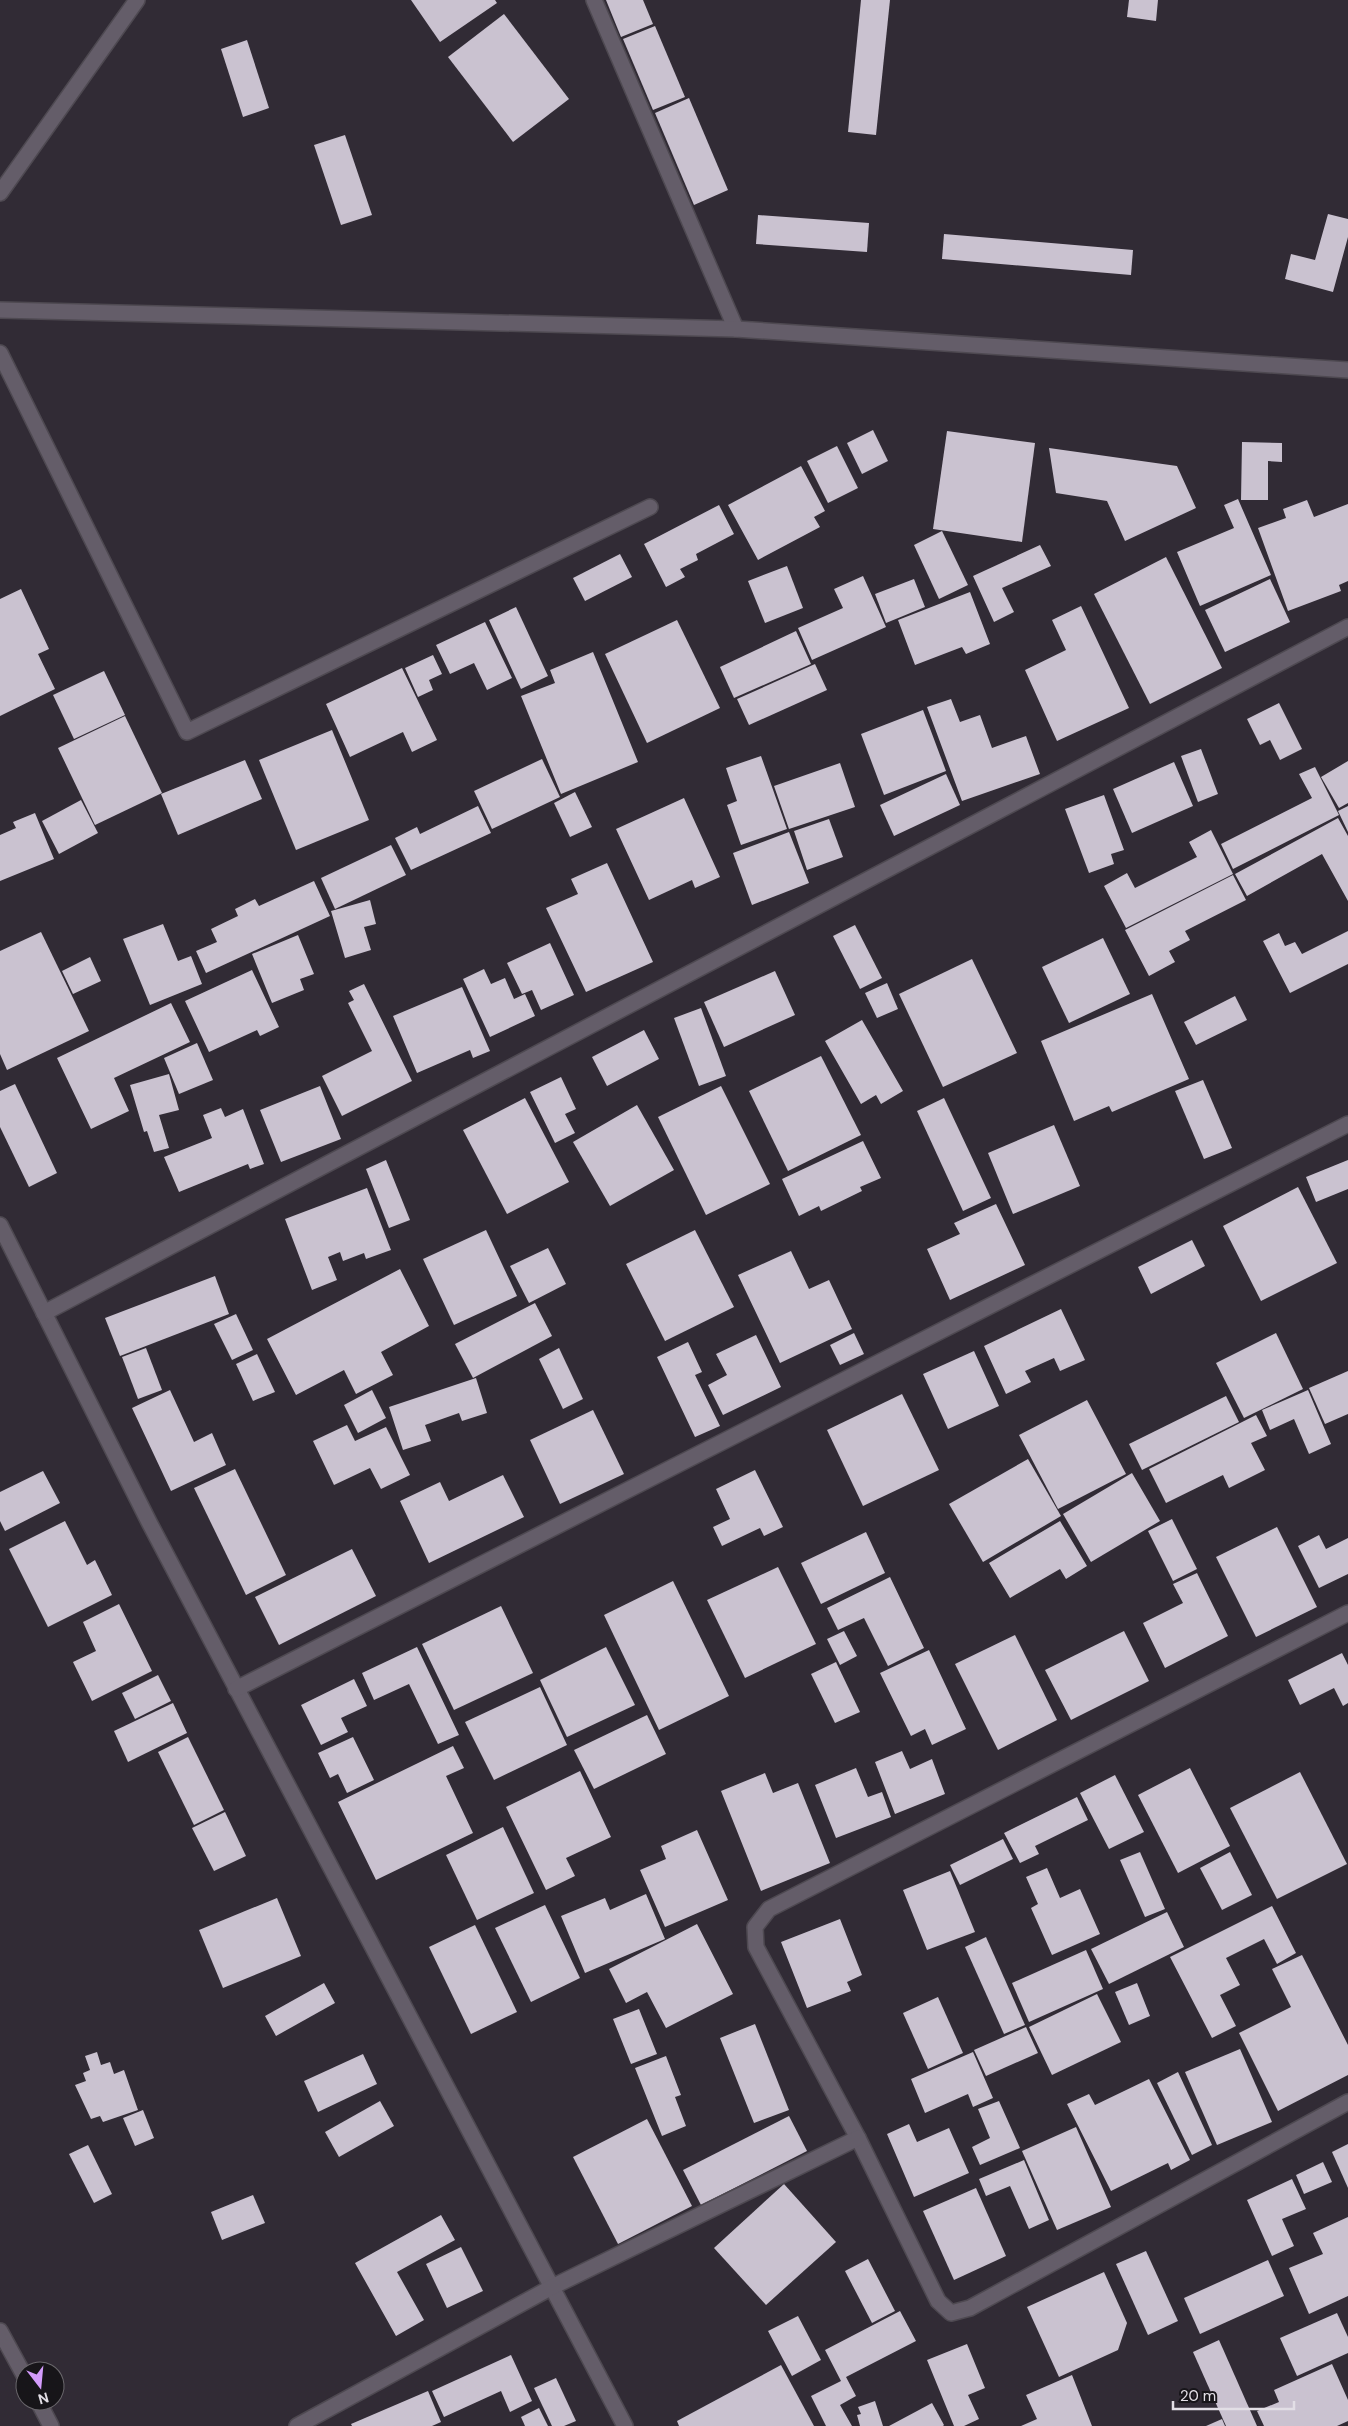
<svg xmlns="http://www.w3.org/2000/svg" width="1348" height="2426" font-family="'DM Sans',sans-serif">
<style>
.building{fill:#cac2d0}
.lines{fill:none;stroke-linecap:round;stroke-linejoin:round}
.street-casing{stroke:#4e4951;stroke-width:18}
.street{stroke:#645d69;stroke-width:15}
</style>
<rect width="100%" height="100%" fill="#312b35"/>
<g class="building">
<path d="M411,0H495L497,3L440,42Z"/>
<path d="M606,0H643L653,24L621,37Z"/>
<path d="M861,0H890L876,135L848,132Z"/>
<path d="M1129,0H1158L1156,21L1127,17Z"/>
<path d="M504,14L569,99L513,142L448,57Z"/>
<path d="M655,26L685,97L653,110L623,39Z"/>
<path d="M247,40L269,108L243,117L221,49Z"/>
<path d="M689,98L728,190L694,205L655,113Z"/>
<path d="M345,135L372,215L341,225L314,145Z"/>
<path d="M1328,214L1348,219V237L1333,292L1285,279L1291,254L1315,260Z"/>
<path d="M758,215L869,223L867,252L756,244Z"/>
<path d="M944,234L1133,250L1131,275L942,259Z"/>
<path d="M873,430L888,461L862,474L847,443Z"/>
<path d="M947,431L1035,443L1022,542L933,529Z"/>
<path d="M1242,442L1282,443V462L1268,461V500H1241Z"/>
<path d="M837,446L858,488L828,503L807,461Z"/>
<path d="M1049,448L1177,466L1196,508L1125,541L1107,501L1056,493Z"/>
<path d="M801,466L825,511L814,517L820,527L758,560L728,505Z"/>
<path d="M1238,499L1271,575L1200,606L1177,552L1234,528L1224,505Z"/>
<path d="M1307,500L1314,517L1348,504V581L1339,585L1341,591L1288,611L1258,528L1286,518L1283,509Z"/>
<path d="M719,505L734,534L696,554L698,560L680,569L685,577L666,587L644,544Z"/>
<path d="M942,531L968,585L939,599L914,545Z"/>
<path d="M1040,545L1051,566L1002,588L1014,612L994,622L973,576Z"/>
<path d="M620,554L632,577L585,601L573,578Z"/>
<path d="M1166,557L1222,668L1150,704L1094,594Z"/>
<path d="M787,566L803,608L765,623L748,581Z"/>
<path d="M863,576L886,627L812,660L798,628L843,608L834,589Z"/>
<path d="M914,579L925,607L886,623L875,594Z"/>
<path d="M1270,579L1290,622L1225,652L1205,610Z"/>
<path d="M21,589L49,649L38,654L55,689L0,716V599Z"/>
<path d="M970,592L990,644L966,654L962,647L915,665L898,620Z"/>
<path d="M1081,606L1129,708L1057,741L1025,670L1066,650L1052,620Z"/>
<path d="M516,607L548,676L521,689L489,620Z"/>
<path d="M677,620L720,708L647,743L605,654Z"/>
<path d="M485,622L512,678L487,690L474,663L450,674L436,645Z"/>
<path d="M796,631L811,664L734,698L720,667Z"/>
<path d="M593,652L638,762L561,794L521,696L555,683L550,670Z"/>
<path d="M433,655L442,674L429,680L433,690L418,697L405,668Z"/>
<path d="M815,664L827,690L749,725L737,699Z"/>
<path d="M402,668L437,740L412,752L403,732L350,757L326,704Z"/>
<path d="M104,671L125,715L74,739L53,695Z"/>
<path d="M951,699L960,722L980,715L992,748L1026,736L1040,774L962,801L927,707Z"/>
<path d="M1279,703L1302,749L1280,760L1270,740L1260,745L1247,719Z"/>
<path d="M923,710L946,771L884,795L861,734Z"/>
<path d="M125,716L162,793L95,825L58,748Z"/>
<path d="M332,730L369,820L296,850L259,760Z"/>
<path d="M1201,749L1218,794L1198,802L1181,756Z"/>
<path d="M761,756L787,829L741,845L727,805L737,801L726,768Z"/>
<path d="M542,759L560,797L492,829L474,791Z"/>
<path d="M245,760L262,799L178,835L161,794Z"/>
<path d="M1348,761V803L1339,808L1321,777Z"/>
<path d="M1174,762L1193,806L1132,833L1113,789Z"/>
<path d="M840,763L855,807L789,829L774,786Z"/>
<path d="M1315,767L1339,815L1233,869L1221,844L1312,798L1299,774Z"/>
<path d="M946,774L960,805L894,836L880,805Z"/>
<path d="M575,792L592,827L570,837L554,803Z"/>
<path d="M1104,795L1124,850L1111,854L1114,864L1089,873L1065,809Z"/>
<path d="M684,798L720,877L695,888L692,880L649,900L616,829Z"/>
<path d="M81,800L98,833L59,854L42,821Z"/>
<path d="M478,806L491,833L411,870L395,838L417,827L420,834Z"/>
<path d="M1348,806V832L1338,811Z"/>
<path d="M35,813L54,859L0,881V835L16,828L13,822Z"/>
<path d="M1338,818L1348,836V901L1322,854L1247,896L1235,874Z"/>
<path d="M829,819L843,857L807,870L794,831Z"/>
<path d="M1211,830L1233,874L1126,928L1104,886L1127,873L1135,888L1197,857L1189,842Z"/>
<path d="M789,832L809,883L752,905L733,853Z"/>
<path d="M391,845L406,875L335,909L321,878Z"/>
<path d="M607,863L653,962L586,992L546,908L578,894L571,879Z"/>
<path d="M1233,875L1246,900L1185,931L1190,940L1169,951L1175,962L1149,976L1125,930Z"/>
<path d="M314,881L330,916L206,973L196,951L217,942L211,929L238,916L235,909L255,899L259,906Z"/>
<path d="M370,900L376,924L364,927L371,950L345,958L331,911Z"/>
<path d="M163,924L178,961L191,956L202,984L150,1005L123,939Z"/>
<path d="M855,925L882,978L860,989L833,936Z"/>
<path d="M1348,931V964L1290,993L1263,941L1279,933L1285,946L1295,942L1302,954Z"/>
<path d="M41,932L89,1031L7,1070L0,1054V951Z"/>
<path d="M298,935L314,974L300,979L304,990L272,1003L252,954Z"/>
<path d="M1103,938L1130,994L1069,1023L1042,967Z"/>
<path d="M550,943L574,995L541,1010L532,990L522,994L507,963Z"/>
<path d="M90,957L101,981L73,994L62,971Z"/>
<path d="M972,959L1017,1053L943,1087L899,994Z"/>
<path d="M484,969L491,984L505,978L514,999L525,994L535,1016L490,1037L463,979Z"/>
<path d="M252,970L279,1027L260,1036L257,1030L209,1052L185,1001Z"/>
<path d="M775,971L795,1015L724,1047L704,1002Z"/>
<path d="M887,983L898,1009L877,1018L865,993Z"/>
<path d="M364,984L412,1081L342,1116L322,1076L372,1051L348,1003L354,1000L349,991Z"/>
<path d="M462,987L490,1051L473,1058L470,1050L417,1073L393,1016Z"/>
<path d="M1152,994L1189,1079L1112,1112L1109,1106L1074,1121L1041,1041Z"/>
<path d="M1235,996L1247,1020L1196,1045L1184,1022Z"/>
<path d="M171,1003L190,1042L114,1078L129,1111L91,1129L57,1058Z"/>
<path d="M701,1008L726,1076L699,1086L674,1018Z"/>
<path d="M862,1020L903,1091L881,1104L876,1095L861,1104L825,1041Z"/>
<path d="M644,1030L659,1059L607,1086L592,1057Z"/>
<path d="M197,1043L213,1080L179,1094L164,1058Z"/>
<path d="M821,1056L861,1135L788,1171L749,1091Z"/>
<path d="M169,1074L179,1110L159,1115L169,1148L154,1152L147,1131L144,1132L130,1085Z"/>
<path d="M561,1077L576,1109L565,1114L575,1133L555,1143L530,1092Z"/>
<path d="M1203,1080L1232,1148L1204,1159L1175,1091Z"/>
<path d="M15,1084L57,1173L29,1187L0,1127V1091Z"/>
<path d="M320,1086L341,1139L281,1162L260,1110Z"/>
<path d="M721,1086L770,1184L706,1215L658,1117Z"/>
<path d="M525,1098L569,1182L507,1214L463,1130Z"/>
<path d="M944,1098L991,1198L963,1211L917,1111Z"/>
<path d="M637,1105L674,1170L610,1206L573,1142Z"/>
<path d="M221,1108L225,1117L243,1109L264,1164L250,1169L248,1164L179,1192L164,1157L212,1138L203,1115Z"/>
<path d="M1054,1125L1080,1186L1013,1214L988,1153Z"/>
<path d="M863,1141L881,1178L860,1187L862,1191L821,1211L819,1206L799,1216L782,1179Z"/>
<path d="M386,1160L410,1220L389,1228L366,1169Z"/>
<path d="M1348,1160V1189L1316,1202L1306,1177Z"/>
<path d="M1298,1187L1337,1263L1261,1301L1223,1226Z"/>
<path d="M367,1188L391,1250L366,1259L364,1253L343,1261L340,1252L328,1257L337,1280L312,1290L285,1219Z"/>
<path d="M996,1204L1025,1265L950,1300L927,1249L960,1234L954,1223Z"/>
<path d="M486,1230L517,1296L454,1325L423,1259Z"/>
<path d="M695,1230L734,1307L665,1341L626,1264Z"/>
<path d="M1192,1240L1205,1266L1151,1294L1138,1267Z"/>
<path d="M548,1248L566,1284L529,1303L510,1266Z"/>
<path d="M791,1251L809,1289L829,1280L852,1329L780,1363L738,1275Z"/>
<path d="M400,1269L429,1326L381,1352L393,1375L356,1394L344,1370L296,1395L267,1339Z"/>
<path d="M215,1276L229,1314L120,1356L105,1318Z"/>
<path d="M535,1303L552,1336L473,1378L455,1344Z"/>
<path d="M1061,1309L1085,1360L1060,1371L1054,1358L1025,1371L1031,1382L1006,1394L984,1346Z"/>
<path d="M236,1314L253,1350L232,1360L214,1324Z"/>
<path d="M854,1333L864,1354L840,1365L830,1345Z"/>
<path d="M1276,1333L1303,1389L1244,1418L1216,1363Z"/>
<path d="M756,1335L781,1387L723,1415L708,1385L727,1375L716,1354Z"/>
<path d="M688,1342L702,1372L695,1375L720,1426L695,1437L657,1357Z"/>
<path d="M146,1348L162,1390L138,1399L122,1357Z"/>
<path d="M559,1348L583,1399L563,1409L539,1359Z"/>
<path d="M974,1351L999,1406L948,1429L923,1374Z"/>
<path d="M257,1354L275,1392L253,1401L236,1364Z"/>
<path d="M1348,1371V1414L1325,1424L1309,1388Z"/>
<path d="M476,1378L487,1413L462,1421L459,1413L425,1425L431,1441L403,1450L389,1407Z"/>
<path d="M170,1390L194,1442L212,1433L226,1465L171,1491L132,1408Z"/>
<path d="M372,1390L386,1418L358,1433L344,1405Z"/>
<path d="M1308,1390L1331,1444L1309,1454L1294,1419L1270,1430L1262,1410Z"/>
<path d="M902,1394L939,1470L863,1506L827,1430Z"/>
<path d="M1226,1396L1239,1422L1142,1470L1129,1444Z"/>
<path d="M1087,1400L1126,1474L1058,1509L1019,1435Z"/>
<path d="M593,1410L624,1474L560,1504L530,1440Z"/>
<path d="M1256,1415L1267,1436L1251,1443L1265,1470L1229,1488L1223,1475L1166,1503L1149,1469Z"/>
<path d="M347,1425L355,1441L386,1427L410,1475L381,1489L370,1468L334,1485L313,1441Z"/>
<path d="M1028,1459L1061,1516L983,1562L949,1504Z"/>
<path d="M235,1469L286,1575L246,1595L194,1488Z"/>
<path d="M755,1470L783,1527L764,1536L760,1528L722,1546L713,1527L730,1519L716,1489Z"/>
<path d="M43,1471L60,1503L5,1531L0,1521V1492Z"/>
<path d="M1132,1473L1160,1521L1091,1562L1063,1514Z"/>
<path d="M503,1475L524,1517L429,1563L400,1501L440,1482L449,1501Z"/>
<path d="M1172,1519L1197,1569L1173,1581L1148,1531Z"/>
<path d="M65,1521L87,1565L95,1560L112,1595L48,1627L9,1549Z"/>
<path d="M1060,1521L1087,1566L1066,1579L1060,1569L1010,1598L989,1563Z"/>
<path d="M1277,1527L1317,1607L1256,1637L1216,1557Z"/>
<path d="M866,1532L885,1573L821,1604L801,1563Z"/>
<path d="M1319,1535L1326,1549L1348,1538V1574L1319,1588L1298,1546Z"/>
<path d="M352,1549L376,1596L279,1645L255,1597Z"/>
<path d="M778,1567L816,1644L745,1678L707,1600Z"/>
<path d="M1197,1573L1228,1636L1165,1668L1143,1623L1183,1603L1173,1584Z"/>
<path d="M890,1577L924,1648L888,1666L864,1618L838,1630L827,1608Z"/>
<path d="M673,1581L729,1696L659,1730L604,1615Z"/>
<path d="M119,1604L152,1671L92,1701L73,1662L96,1651L83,1622Z"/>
<path d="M501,1606L533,1673L454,1710L422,1644Z"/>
<path d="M844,1631L857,1656L840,1665L827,1639Z"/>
<path d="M1124,1631L1149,1681L1071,1720L1045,1670Z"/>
<path d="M1015,1635L1057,1720L998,1750L955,1664Z"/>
<path d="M417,1647L459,1735L438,1744L409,1684L374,1700L362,1673Z"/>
<path d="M606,1647L635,1705L567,1737L540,1680Z"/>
<path d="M929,1650L966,1729L932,1745L925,1729L911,1736L880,1673Z"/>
<path d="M1342,1653L1348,1665V1703L1343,1706L1334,1688L1300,1705L1288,1680Z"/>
<path d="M836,1662L860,1712L835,1723L811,1674Z"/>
<path d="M158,1675L171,1701L135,1719L122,1693Z"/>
<path d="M354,1679L367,1706L341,1718L348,1732L321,1745L301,1705Z"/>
<path d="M540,1687L567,1745L494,1780L465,1722Z"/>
<path d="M173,1703L187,1733L128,1762L114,1731Z"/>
<path d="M647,1715L666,1754L594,1789L574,1750Z"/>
<path d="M188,1737L224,1810L194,1825L158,1752Z"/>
<path d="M353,1737L374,1780L347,1793L338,1774L330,1778L318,1753Z"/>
<path d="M453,1746L464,1768L446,1776L473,1833L376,1880L338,1802Z"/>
<path d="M902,1751L910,1769L932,1759L945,1794L895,1814L875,1762Z"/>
<path d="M856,1768L868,1797L882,1792L891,1817L836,1838L815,1785Z"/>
<path d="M1190,1768L1230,1846L1178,1873L1138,1795Z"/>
<path d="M580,1771L611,1837L566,1858L575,1876L546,1890L506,1807Z"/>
<path d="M1300,1772L1347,1864L1277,1899L1230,1808Z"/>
<path d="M765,1773L773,1793L798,1783L830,1863L761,1891L721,1791Z"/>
<path d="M1115,1775L1144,1832L1109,1849L1080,1793Z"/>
<path d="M1077,1797L1088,1820L1035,1846L1039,1854L1020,1863L1004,1833Z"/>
<path d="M225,1812L246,1856L214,1871L192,1828Z"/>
<path d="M503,1827L534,1893L477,1920L446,1855Z"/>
<path d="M697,1830L728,1900L665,1927L640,1870L666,1859L661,1846Z"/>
<path d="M1003,1839L1013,1859L960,1885L950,1865Z"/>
<path d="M1140,1852L1165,1909L1145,1917L1120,1860Z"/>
<path d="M1230,1852L1252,1895L1222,1910L1200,1868Z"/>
<path d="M1047,1868L1060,1898L1080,1889L1100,1934L1052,1955L1031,1908L1038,1904L1026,1877Z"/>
<path d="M950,1871L975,1932L927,1950L903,1890Z"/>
<path d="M646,1894L665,1939L585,1973L561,1916L605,1898L610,1910Z"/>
<path d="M277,1898L301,1956L223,1988L199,1930Z"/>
<path d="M545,1905L580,1978L531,2002L495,1928Z"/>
<path d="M1272,1906L1296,1953L1277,1964L1264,1939L1226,1958L1240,1985L1220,1995L1236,2026L1212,2038L1170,1957Z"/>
<path d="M1167,1912L1184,1947L1109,1984L1091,1949Z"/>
<path d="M840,1919L862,1975L847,1982L851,1991L807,2008L781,1942Z"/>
<path d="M697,1924L733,1994L666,2028L647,1992L626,2003L609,1969Z"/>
<path d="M475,1925L517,2012L471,2034L429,1947Z"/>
<path d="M986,1937L1025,2025L1004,2034L965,1947Z"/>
<path d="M1086,1950L1103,1989L1029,2022L1012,1983Z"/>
<path d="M1302,1955L1348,2045V2075L1278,2111L1239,2033L1291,2007L1272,1969Z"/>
<path d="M324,1983L335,2003L276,2036L265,2016Z"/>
<path d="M1137,1983L1150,2016L1129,2025L1115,1992Z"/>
<path d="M1097,1994L1121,2042L1052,2075L1029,2027Z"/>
<path d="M938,1997L963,2053L928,2069L903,2013Z"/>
<path d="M639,2009L657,2054L631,2064L613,2019Z"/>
<path d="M755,2024L789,2110L754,2123L720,2038Z"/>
<path d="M1026,2027L1038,2053L986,2076L974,2050Z"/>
<path d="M1240,2049L1272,2122L1217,2145L1185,2072Z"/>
<path d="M97,2052L101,2065L110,2062L114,2074L124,2070L138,2110L103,2122L100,2116L91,2119L75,2085L86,2081L83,2073L90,2070L85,2056Z"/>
<path d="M973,2052L993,2098L973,2107L968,2094L925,2113L911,2079Z"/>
<path d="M363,2054L377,2084L318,2112L304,2081Z"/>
<path d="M666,2056L681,2095L675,2097L686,2126L662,2136L635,2068Z"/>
<path d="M1178,2072L1212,2145L1192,2155L1157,2083Z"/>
<path d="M1149,2079L1190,2160L1171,2170L1168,2163L1111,2191L1067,2104L1089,2094L1095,2105Z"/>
<path d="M380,2101L394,2126L339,2157L325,2132Z"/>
<path d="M999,2101L1020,2148L980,2165L972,2147L990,2138L978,2109Z"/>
<path d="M143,2110L154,2138L135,2146L123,2118Z"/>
<path d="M789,2116L807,2151L701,2205L683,2170Z"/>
<path d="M647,2119L692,2206L618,2244L573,2157Z"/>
<path d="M909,2124L917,2142L949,2128L969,2173L914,2197L887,2134Z"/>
<path d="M1076,2127L1111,2207L1057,2230L1022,2151Z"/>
<path d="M1348,2144V2188L1332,2152Z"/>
<path d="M88,2145L112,2194L94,2203L69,2154Z"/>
<path d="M1024,2160L1049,2220L1029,2229L1010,2186L986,2196L979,2179Z"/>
<path d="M1323,2162L1332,2182L1304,2194L1296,2175Z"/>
<path d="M1292,2179L1306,2209L1282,2219L1294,2246L1272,2256L1247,2200Z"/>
<path d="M784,2184L836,2242L766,2305L714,2248Z"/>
<path d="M976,2188L1006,2256L954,2280L923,2211Z"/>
<path d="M253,2195L265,2223L222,2240L211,2212Z"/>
<path d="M441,2215L455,2240L397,2272L424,2320L396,2336L355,2263Z"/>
<path d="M1348,2217V2296L1309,2314L1289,2268L1323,2254L1313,2233Z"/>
<path d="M461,2247L483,2291L447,2308L426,2264Z"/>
<path d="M1146,2251L1178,2321L1148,2335L1116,2264Z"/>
<path d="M868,2259L895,2311L872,2323L845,2271Z"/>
<path d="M1268,2260L1284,2296L1200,2334L1184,2298Z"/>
<path d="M1104,2272L1127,2323L1118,2350L1059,2377L1027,2307Z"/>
<path d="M900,2311L916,2341L846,2377L856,2396L840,2405L852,2426H826L811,2396L841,2381L825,2350Z"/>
<path d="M1337,2313L1348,2337V2353L1297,2376L1280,2338Z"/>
<path d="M798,2316L821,2360L792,2376L768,2331Z"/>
<path d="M1219,2340L1257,2426H1226L1193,2352Z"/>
<path d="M967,2344L985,2388L968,2395L979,2419L964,2426H954L927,2360Z"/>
<path d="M511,2355L532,2401L510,2412L501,2391L444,2417L432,2391Z"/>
<path d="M1332,2364L1348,2400V2421L1337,2426H1264L1257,2411L1279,2402L1274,2390Z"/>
<path d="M781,2365L814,2426H679L677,2421Z"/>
<path d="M1072,2375L1092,2426H1021L1037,2419L1026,2395Z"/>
<path d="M556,2378L576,2421L564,2426H552L534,2388Z"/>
<path d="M428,2391L441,2422L432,2426H352L351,2424Z"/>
<path d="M875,2401L883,2426H860L857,2415L861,2414L858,2407Z"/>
<path d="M932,2403L944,2425L943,2426H889Z"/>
<path d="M539,2408L548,2426H525L521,2417Z"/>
<path d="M1222,2419L1225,2426H1206Z"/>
</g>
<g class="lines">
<defs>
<g id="street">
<path d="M594,0L736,329"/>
<path d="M0,193L137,0"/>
<path d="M0,310L736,329L1348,370"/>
<path d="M0,353L187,732L650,507"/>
<path d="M0,1225L150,1524L625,2426"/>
<path d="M44,1313L1348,627"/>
<path d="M1348,1613L769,1909L755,1927L756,1947L858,2138L938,2301L951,2313L970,2308L1348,2102"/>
<path d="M236,1689L1348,1124"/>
<path d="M0,2331L25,2377"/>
<path d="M38,2401L51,2426"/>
<path d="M297,2426L552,2287L858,2138"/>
</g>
</defs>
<use href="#street" class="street-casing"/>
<use href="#street" class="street"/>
</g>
<g transform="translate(40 2386) rotate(164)"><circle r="24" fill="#171519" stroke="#69666b"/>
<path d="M0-4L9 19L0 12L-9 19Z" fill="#d49cfc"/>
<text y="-8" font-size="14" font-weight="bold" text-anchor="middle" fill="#e3dfe6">N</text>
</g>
<path d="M1173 2401v8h121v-8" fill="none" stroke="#e3dfe6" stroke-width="2.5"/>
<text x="1180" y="2401" font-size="15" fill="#e3dfe6" stroke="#171519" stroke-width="4" paint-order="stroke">20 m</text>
</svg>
